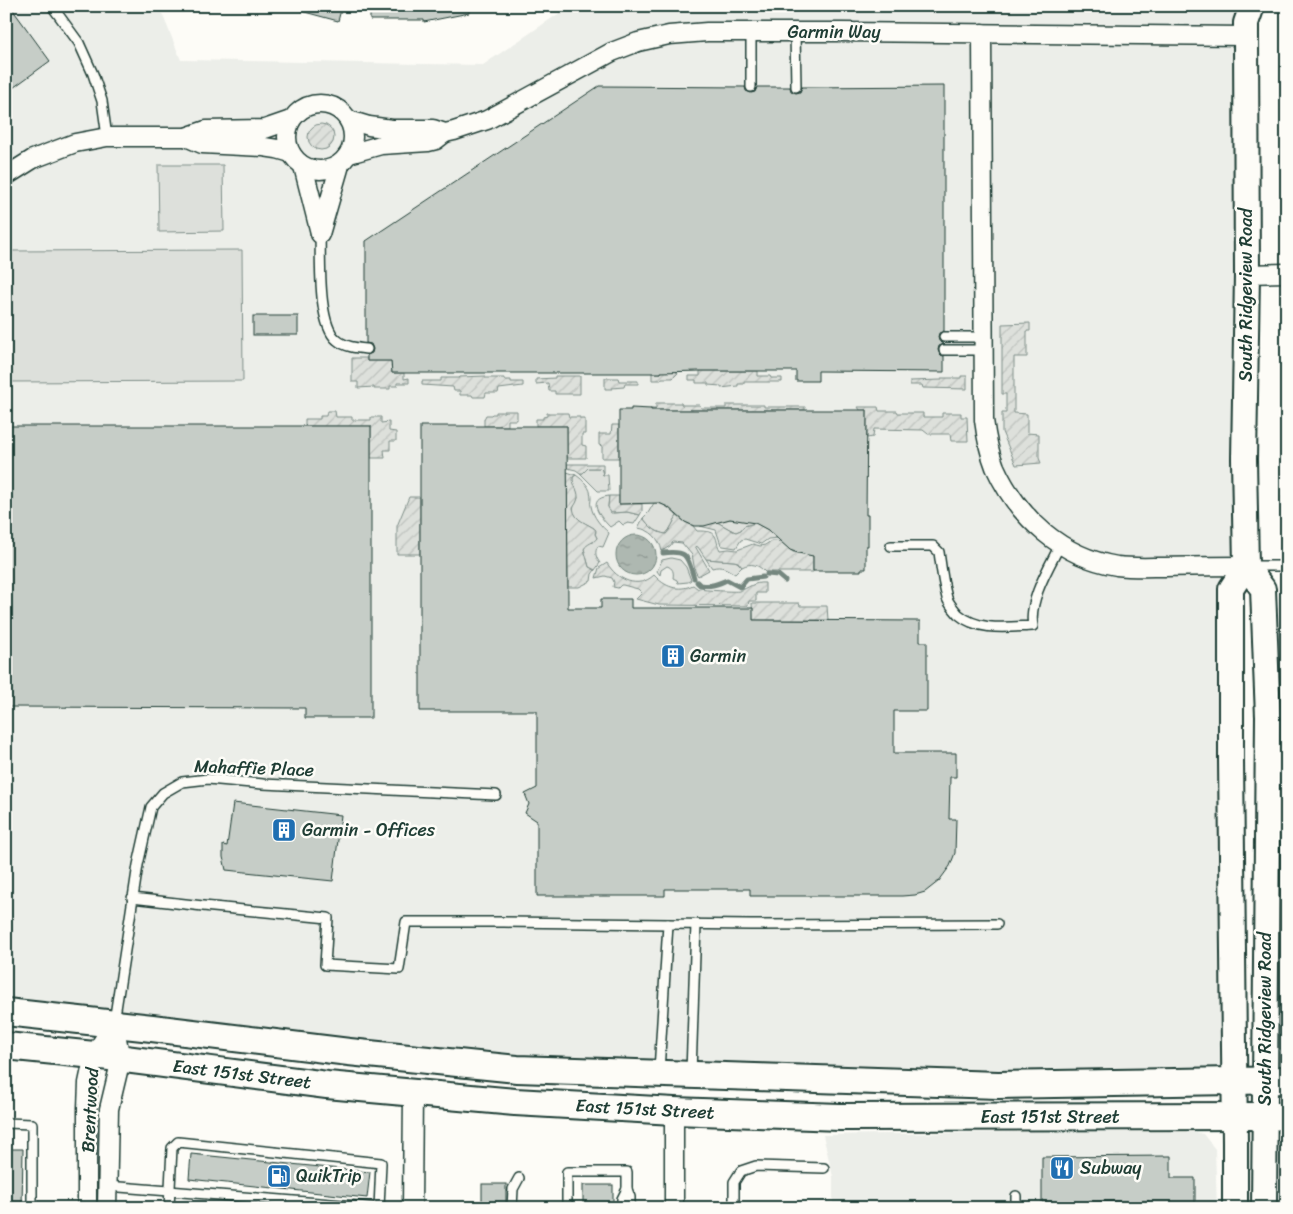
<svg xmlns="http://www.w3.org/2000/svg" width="1293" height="1214" font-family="Sriracha,sans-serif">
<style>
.built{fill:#eceee9}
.green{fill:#dde0db;stroke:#7e8e88}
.garden{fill:url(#garden-furrows);stroke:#7e8e88}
.water{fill:url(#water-ripples);stroke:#75877f}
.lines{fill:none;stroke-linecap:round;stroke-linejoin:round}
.stream{stroke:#75877f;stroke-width:5}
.building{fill:#c6cdc7;stroke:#1f3d34}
.service-casing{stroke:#1f3d34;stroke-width:12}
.minor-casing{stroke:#1f3d34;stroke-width:21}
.secondary-casing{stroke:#1f3d34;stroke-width:28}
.primary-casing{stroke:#1f3d34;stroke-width:30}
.service{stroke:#fdfcf7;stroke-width:9}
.minor{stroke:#fdfcf7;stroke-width:18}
.secondary{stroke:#fdfcf7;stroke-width:24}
.primary{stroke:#fdfcf7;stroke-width:26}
.labels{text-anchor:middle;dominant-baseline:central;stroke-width:5;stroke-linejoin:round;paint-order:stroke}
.street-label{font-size:18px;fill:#1f3d34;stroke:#fdfcf7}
.poi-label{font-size:18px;fill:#1f3d34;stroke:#fdfcf7;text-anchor:start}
</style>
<defs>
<pattern id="garden-furrows" width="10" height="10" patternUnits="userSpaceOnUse" patternTransform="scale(1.25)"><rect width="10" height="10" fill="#dde0db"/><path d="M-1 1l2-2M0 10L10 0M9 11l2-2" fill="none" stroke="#bdc1bd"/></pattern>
<pattern id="water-ripples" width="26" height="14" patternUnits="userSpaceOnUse" patternTransform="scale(1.25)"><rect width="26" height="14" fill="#aeb8b1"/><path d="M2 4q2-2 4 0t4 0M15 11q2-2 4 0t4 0" fill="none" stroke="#8d9791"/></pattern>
</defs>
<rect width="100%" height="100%" fill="#fdfcf7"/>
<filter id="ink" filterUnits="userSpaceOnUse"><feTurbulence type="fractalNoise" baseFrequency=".02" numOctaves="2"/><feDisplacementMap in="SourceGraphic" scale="10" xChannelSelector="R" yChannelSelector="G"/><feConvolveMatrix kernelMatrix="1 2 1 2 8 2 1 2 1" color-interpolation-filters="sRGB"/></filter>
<g filter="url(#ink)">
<g class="built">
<path d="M6,6H159L181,60L483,65L570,6H1237L1246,23L1244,459L1231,594L1234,1081L691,1076L6,1012Z"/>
<path d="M1287,491V533L1280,497Z"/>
<path d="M1016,1132H1194L1203,1134L1215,1149L1217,1208H833V1177L823,1135Z"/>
</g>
<g class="green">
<path d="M158,165H223L224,231L159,232Z"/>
<path d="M242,250L243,381L6,382V251Z"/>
<path d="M588,468H600L602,470L603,475H608L609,491H598L580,473H583Z"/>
<path d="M576,475C584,481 591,487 591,498C591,502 590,502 591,506C593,517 601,526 609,533L603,547L598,546C594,552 596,558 600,563L595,570L589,567L584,549L585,546L597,538L595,534L596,532L594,528C585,523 577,521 573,511L574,506L578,498C577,495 577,491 576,489C574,484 572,483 573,477Z"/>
<path d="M609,496L608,507L613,513L627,512L640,515L634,524L628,523L623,525L619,521L610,527C600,517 585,499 609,496Z"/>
<path d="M654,503C664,503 670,509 677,516C673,522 671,529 666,534C656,533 649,526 643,518L648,513Z"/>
<path d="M730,519L742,520L756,523L744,526L741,530L736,532L733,531L717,522Z"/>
<path d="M671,558L680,560L686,567L691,580L688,582L678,583L677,580L673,578C674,572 673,568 667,566L661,570L660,575L657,571L662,560Z"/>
<path d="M706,559L734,561L737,562L742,567L735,574C727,569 722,565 712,568Z"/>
</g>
<g class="garden">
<circle cx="321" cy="137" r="13"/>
<path d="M1030,323V331H1027V357H1014V413L1027,414V433L1039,434V458L1041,463L1016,465L1002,432V413H1006V394H1002V324Z"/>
<path d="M352,358H367V361H391L392,373H404V379L409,378V383H397V386H390V389H374V387L358,388V382H352Z"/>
<path d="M661,361L678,373L673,378H662L661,380H652V373H661Z"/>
<path d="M700,371H758V376H770L771,378H782V382H744V384H738V386L721,388V386L708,385V383H696V380H689V376H700Z"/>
<path d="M485,376V378H504V380H511V382H523V386L499,389L498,393H486L485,397H473L472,395H460V391H454L453,387L422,385V381H441V378H459L460,377Z"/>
<path d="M555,376H580V394H555V391H549L548,383L536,384V379L555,378Z"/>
<path d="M961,376H967V389L923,388L922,385H910V381L941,380V378H961Z"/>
<path d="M605,378H618L619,381H638V384H625L624,387L612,388V389H605Z"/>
<path d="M656,403H681L682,405H700L701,408H726V405H764V407H805V410H651V408H656Z"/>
<path d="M858,407H878L879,411H897L898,413H923V417H942V413H961V417H967L968,441H951L950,434H928L923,430L874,429L873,437L867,438V410H860Z"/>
<path d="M327,411H335L336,417H352V420H371V417H381V423L389,422V431L396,432V441H390V450H384L385,458H371V426H305V419H320V416H326Z"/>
<path d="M504,411H517V420H508V426H484V419L486,415H491L492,414H496V412H504Z"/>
<path d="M547,413H568L569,417H580V419H585V434H582V445L586,446V458H567V426H536V419H543V417L547,416Z"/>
<path d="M612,425H619V458H602V446L599,445V434H611Z"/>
<path d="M567,464H603V475L602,470L600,468H588L583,473H580L576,470L567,468Z"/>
<path d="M567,472L576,475L573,477C572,486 581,492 577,501C576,504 574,506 573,508C575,522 587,522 596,530L595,534L597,538C594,543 587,543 584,549L589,567L595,570L592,574L591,581L579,587H568Z"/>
<path d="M609,496H619V504H642V511L640,515L627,512L611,513L608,507Z"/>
<path d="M409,497H420V554H397V526Z"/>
<path d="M677,516L685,522L693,526L697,531C701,531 706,531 710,532C718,534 716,544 720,550L729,549L737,550L753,544L760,546L765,545L771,541H776L781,542L793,552L813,555V572H765C759,565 751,562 742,567L738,562L734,561L706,559L698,547L695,546L709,570L698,576L695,571L692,555L682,543L673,542L670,546L662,551C659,538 651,530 638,528L643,518C649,526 656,533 666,534C671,529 673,522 677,516Z"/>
<path d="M717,522L733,531L736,532L741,530L744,526L756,523L768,530L778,538L768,539L761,544L745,539L741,540L736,548L723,546L721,545L716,530L700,526Z"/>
<path d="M607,563C617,580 638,590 654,575C665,587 678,592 693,585C696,587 696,588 699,589C703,590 736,592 739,591C749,588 753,582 765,583V593H756V601H749L748,606L659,605L636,599L642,593L638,589L623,585H621L618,588L613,587L614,582L612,578L605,576L596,578L599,568Z"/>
<path d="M752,603H799L800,606H827L828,620H753Z"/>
</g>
<circle class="water" cx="636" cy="555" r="20"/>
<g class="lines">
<g class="stream">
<path d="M663,553C688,550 687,556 694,578"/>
<path d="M767,574L778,575L785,581"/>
<path d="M697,582L700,585C712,587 717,584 727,580L740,587L747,579L763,577"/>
</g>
</g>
<g class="building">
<path d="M6,6H10L50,61L6,93Z"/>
<path d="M301,6H342L338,21L301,11Z"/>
<path d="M370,6H469V13L424,22V20H370Z"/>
<path d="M599,86L745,87L746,91L751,93L755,92L757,87H790L791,91L796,93L800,92L802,87L944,86V331L939,333L938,337L939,341L944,344L939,346L938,350L940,355L944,356V372L818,371V381H796V371H700L661,372V373H392L391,361H367V355L372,353L373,349L371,344L366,343V241Z"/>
<rect x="253" y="316" width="45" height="19"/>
<path d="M631,408L651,409V410H867L866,515H868V546H866V569H861V571H813V556L798,553L790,550L768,530L755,523L730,519L704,526H694L685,522L668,507L659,503L619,504V410H631Z"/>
<path d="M6,426H371V718H305V708L6,707Z"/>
<path d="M420,426H567L568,608H601V599H631V608H753V620L920,621V642H927V711H894V753H956V777H950L949,819H956L955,853L950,866L939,881L925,892L915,895L902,896H750V889H665V896H537V821L525,813L529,804L525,794L537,788V711H420Z"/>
<path d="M233,803L341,815L333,881L226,870L223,857V845L227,846Z"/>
<path d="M6,1149H23L22,1208H6Z"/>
<path d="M191,1154L370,1172L367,1198L189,1179Z"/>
<path d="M1171,1156V1178H1195V1208H1149V1201L1042,1202V1157Z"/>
<rect x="482" y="1184" width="24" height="24"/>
<rect x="583" y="1185" width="30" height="23"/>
</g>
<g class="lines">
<defs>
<g id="service">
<path d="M52,6L79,43L93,74L102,101L107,137"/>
<path d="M751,32V87"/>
<path d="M795,32L796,87"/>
<path d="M320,234C321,258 317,324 337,340C345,347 357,348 367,349"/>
<path d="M944,337H983"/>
<path d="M944,350H983"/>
<path d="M891,546H933L939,552C941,567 943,583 947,598C949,604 954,609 958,614C979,632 1008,627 1033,626C1028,601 1049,567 1060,545"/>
<path d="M1250,566H1287"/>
<path d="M132,898L203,906L328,918L325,965L399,969L406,922H504L750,925L997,924"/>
<path d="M114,1022L138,865L151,807L163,793L182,782L208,779L263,784L496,795"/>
<path d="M659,1071L668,924"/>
<path d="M691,1073L696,924"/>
<path d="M6,1123L32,1124V1208"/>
<path d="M107,1186L381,1208"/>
<path d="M1016,1196V1208"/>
<path d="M169,1208L172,1148L178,1142L381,1163L379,1208"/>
<path d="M512,1208L513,1189L519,1178"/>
<path d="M567,1208V1172H627V1189L630,1197V1208"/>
<path d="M622,1208V1199L627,1189"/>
<path d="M734,1208V1182L741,1171L756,1166L824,1168"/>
</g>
<g id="minor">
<path d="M982,33L984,420C986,436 989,452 995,467C1018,518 1062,557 1117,566C1133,568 1150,567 1166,567C1193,566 1219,566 1246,566"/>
<circle cx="320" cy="137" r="33"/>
<path d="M349,120L369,126L392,129H433L445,133L454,131L487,120L612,52L638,42L669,35L707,32H842L1246,36"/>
<path d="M186,137L202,144L264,147L277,149L291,153"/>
<path d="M349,154L381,145L428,142L436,140L445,133"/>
<path d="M303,166L320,233"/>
<path d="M6,176L33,159L75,143L107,137H186L206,130L265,129L291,120"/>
<path d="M320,234L340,165"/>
<path d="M1247,274L1287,273"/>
<path d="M674,1111V1208"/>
<path d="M87,1208V1108L88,1083L94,1055L114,1024"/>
<path d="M107,1208L109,1109L121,1059L114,1024"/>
<path d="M412,1208L413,1092"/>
</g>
<g id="secondary">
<path d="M1246,566L1263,589L1268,717L1264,1208"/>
<path d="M1235,1208V1143L1231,760V589L1246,566L1244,459L1247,274L1246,36V23L1252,6"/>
</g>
<g id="primary">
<path d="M6,1012L152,1028L349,1052L517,1069L998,1085L1287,1080"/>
<path d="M6,1046L94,1055L327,1085L515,1102L674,1111L840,1117L1287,1116"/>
</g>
</defs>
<use href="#service" class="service-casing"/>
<use href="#minor" class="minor-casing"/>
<use href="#secondary" class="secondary-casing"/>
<use href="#primary" class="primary-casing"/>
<use href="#service" class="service"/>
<use href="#minor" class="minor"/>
<use href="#secondary" class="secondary"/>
<use href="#primary" class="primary"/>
</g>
</g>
<defs>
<symbol id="building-square" viewBox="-11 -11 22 22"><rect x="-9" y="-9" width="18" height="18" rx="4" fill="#1f6fb2" stroke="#fdfcf7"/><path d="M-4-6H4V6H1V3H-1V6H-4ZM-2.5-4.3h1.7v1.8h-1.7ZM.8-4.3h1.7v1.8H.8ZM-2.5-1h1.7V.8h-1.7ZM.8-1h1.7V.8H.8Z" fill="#fff"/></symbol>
<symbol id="restaurant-square" viewBox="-11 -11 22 22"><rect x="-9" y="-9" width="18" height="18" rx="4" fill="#1f6fb2" stroke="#fdfcf7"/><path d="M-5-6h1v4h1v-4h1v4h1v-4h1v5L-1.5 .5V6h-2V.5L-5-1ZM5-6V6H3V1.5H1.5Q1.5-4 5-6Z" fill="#fff"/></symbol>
<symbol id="fuel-square" viewBox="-11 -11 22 22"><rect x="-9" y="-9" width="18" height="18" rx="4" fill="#1f6fb2" stroke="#fdfcf7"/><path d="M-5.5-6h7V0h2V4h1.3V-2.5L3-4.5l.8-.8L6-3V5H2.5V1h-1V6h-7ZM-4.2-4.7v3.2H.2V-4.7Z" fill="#fff"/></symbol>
</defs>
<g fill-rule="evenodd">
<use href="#building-square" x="659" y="642" width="28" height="28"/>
<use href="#building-square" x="270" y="816" width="28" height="28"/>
<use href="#restaurant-square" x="1048" y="1154" width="28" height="28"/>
<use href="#fuel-square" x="265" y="1162" width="28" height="28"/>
</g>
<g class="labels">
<g class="street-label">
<text x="834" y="32">Garmin Way</text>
<text transform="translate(1246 295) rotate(-90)">South Ridgeview Road</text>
<text transform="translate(254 768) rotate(2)">Mahaffie Place</text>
<text transform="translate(1265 1019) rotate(-90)">South Ridgeview Road</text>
<text transform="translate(242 1074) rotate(7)">East 151st Street</text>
<text transform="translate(645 1109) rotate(3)">East 151st Street</text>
<text transform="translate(90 1110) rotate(-87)">Brentwood</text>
<text x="1050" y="1117">East 151st Street</text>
</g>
<g class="poi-label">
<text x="690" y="656">Garmin</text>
<text x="302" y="830">Garmin - Offices</text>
<text x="1080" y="1168">Subway</text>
<text x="296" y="1176">QuikTrip</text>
</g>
</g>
<rect width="1293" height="1214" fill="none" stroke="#fdfcf7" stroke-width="25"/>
<rect x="12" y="12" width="1268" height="1189" fill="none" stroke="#1f3d34" stroke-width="2" filter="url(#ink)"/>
</svg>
